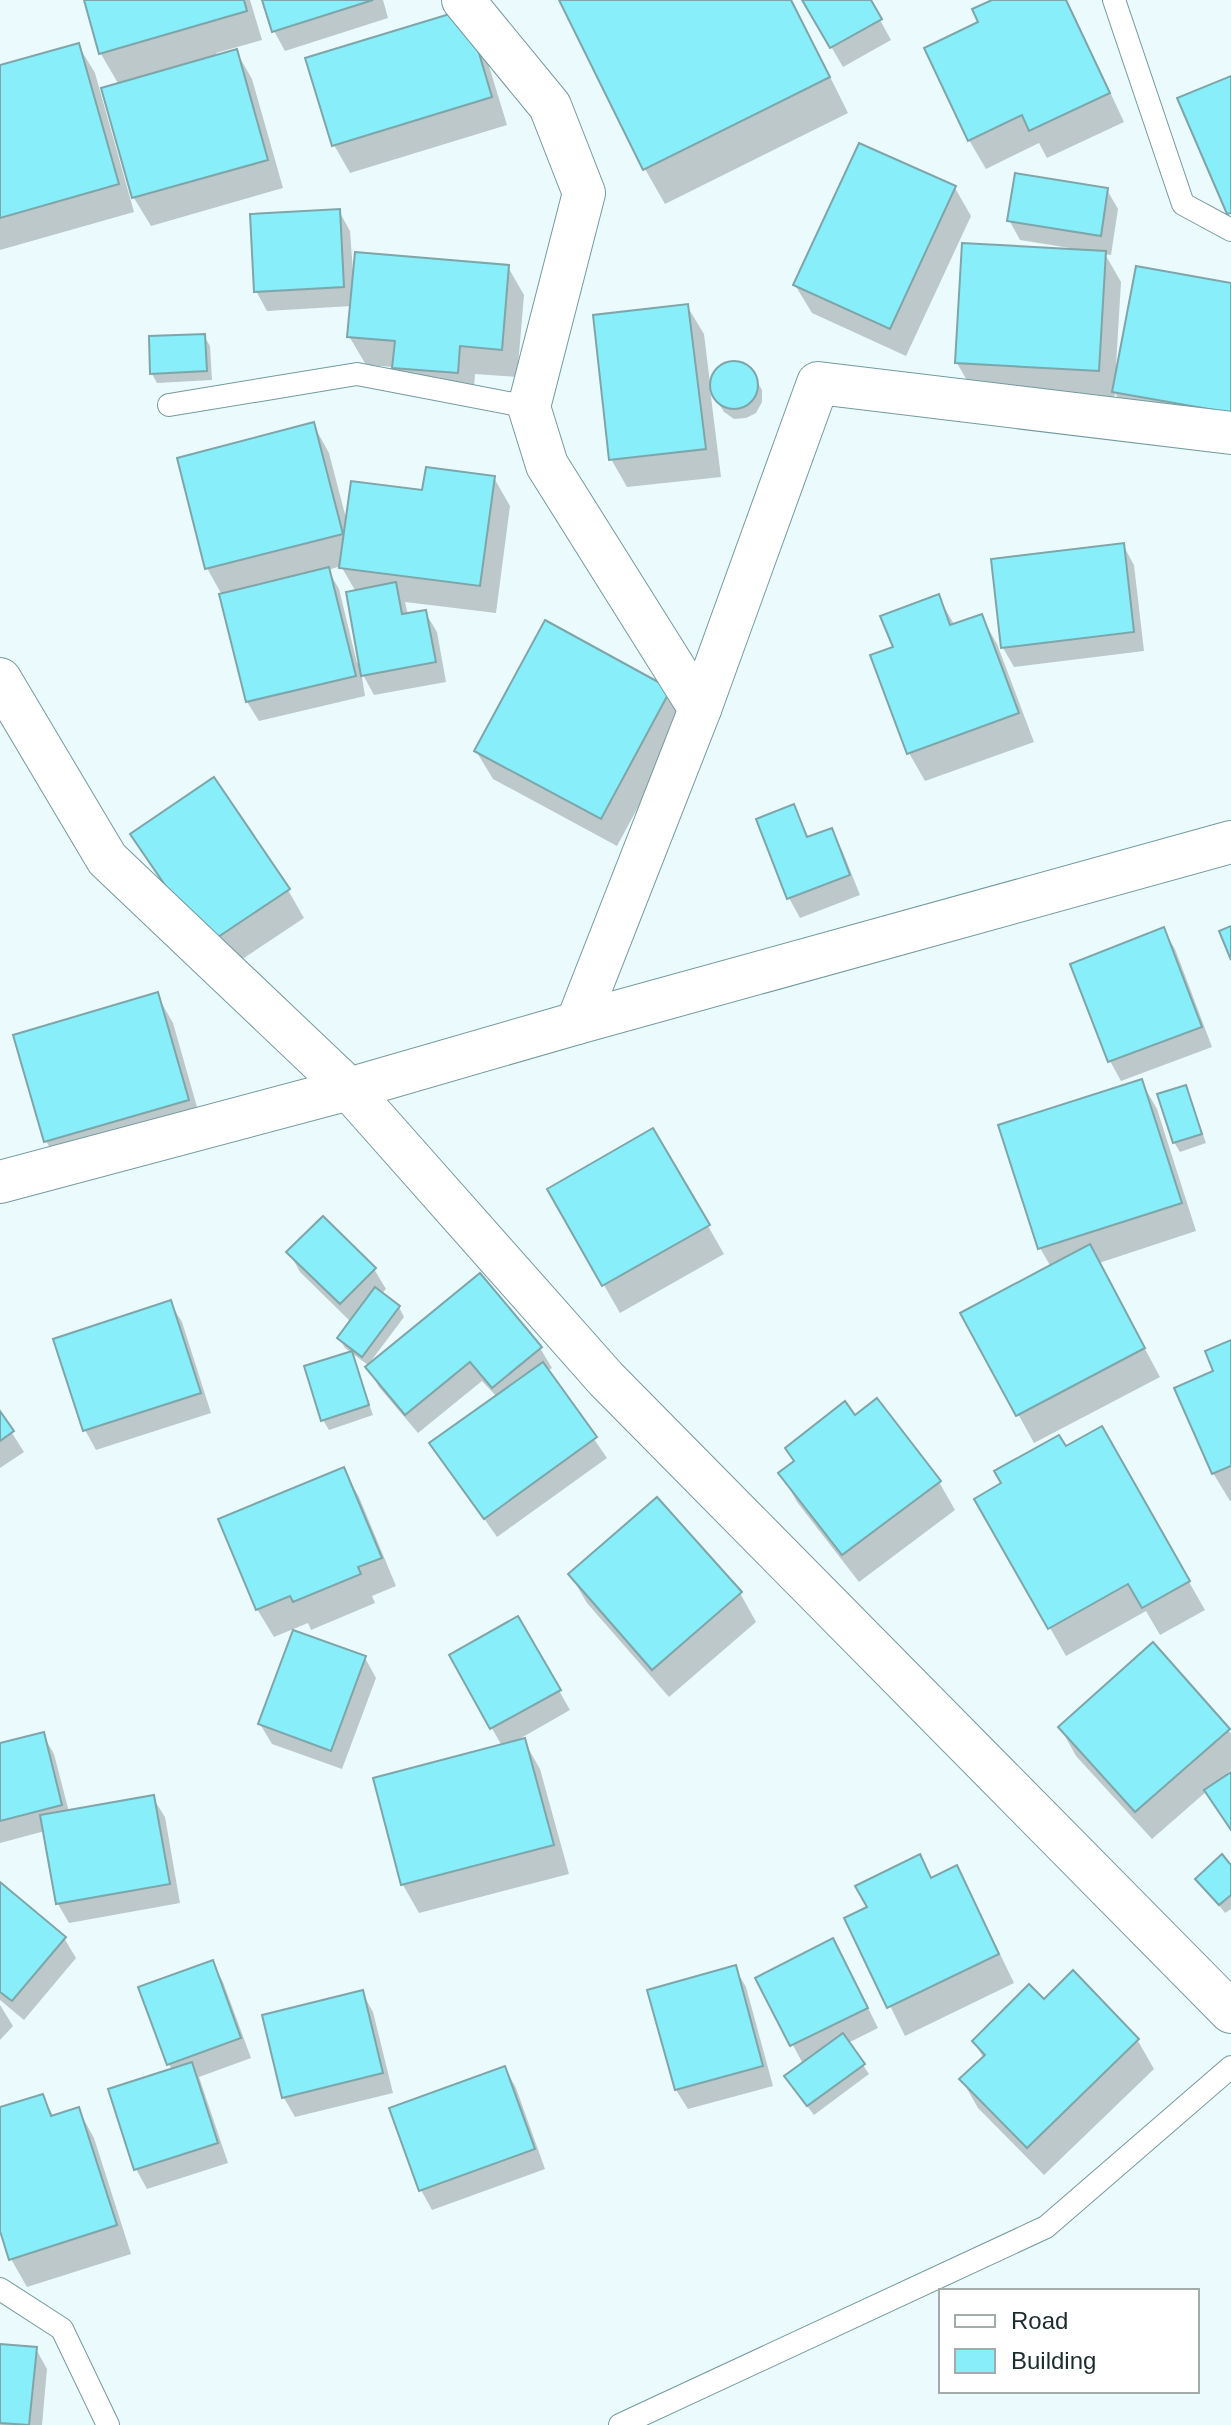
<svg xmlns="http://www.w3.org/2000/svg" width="1231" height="2425" font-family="Arial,sans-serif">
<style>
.shadow{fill:#0003;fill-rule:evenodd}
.building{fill:#88eef9;stroke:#7ea5a9;stroke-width:2}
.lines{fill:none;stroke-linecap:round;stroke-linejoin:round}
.lane-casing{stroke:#749a9e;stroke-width:24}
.street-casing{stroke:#749a9e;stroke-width:44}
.lane{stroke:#fff;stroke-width:22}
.street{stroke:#fff;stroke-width:42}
</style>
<rect width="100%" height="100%" fill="#ebfbfd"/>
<g class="shadow">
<path d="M86,0H250L262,40L216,53L217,57L236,51L252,79L283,188L151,226L134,198L104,89L119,85L101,54Z"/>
<path d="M264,0H383L388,18L285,51L274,31Z"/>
<path d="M561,0H792L848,113L665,204L645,169Z"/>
<path d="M804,0H869L891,40L843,67Z"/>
<path d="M997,0H1067L1124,122L1047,158L1039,143L986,169L969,140L927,48L980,23Z"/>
<path d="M481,40L507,125L350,173L334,145Z"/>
<path d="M78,45L95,73L134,212L0,250V67Z"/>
<path d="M955,188L971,216L906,356L812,313L795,285Z"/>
<path d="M1107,190L1118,209L1111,255L1105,254L1121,282L1116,366L1231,285V438L1131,420L1115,393L1114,399L973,391L957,363L1070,251V248L1020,240L1009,220Z"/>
<path d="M339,211L350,231L353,272L508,267L524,295L517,377L475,374L473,401L411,396L394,367L366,365L349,336L352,306L267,311L256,291Z"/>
<path d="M687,306L704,334L710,383L718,369L728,363H740L750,369L762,390V402L756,413L746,418L734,419L724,412L710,389L721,477L627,487L611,459Z"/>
<path d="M204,336L210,346L212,380L157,383L152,374L151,338Z"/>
<path d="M313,424L329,453L347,522L424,493L494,478L510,506L496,613L405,602L408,615L425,612L437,632L446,682L374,695L361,671L365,696L259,721L247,702L222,595L207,568ZM341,566L356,592L361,662L357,663L339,589L328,570Z"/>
<path d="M1123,545L1134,565L1144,651L1014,667L1003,648Z"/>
<path d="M938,596L955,626L981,616L997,644L1034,742L925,781L909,753L895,648Z"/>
<path d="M670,690L686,719L617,846L493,779L476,751Z"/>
<path d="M793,807L809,838L831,830L842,850L860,895L800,918L789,898Z"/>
<path d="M132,834L288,890L304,918L223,972Z"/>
<path d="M1163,930L1175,949L1212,1047L1121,1081L1110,1061Z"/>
<path d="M157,995L173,1023L203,1128L62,1169L46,1141Z"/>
<path d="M1141,1081L1157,1109L1196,1231L1099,1263L1160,1377L1034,1443L963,1314L1051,1267L1040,1248Z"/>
<path d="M1186,1087L1206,1143L1180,1152L1174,1142Z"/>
<path d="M653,1130L724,1254L620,1313L549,1189Z"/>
<path d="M289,1252L374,1269L386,1289L381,1294L399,1307L404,1317L368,1365L345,1348L339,1338L351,1322L300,1272Z"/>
<path d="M170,1303L182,1322L211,1413L96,1450L85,1430Z"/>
<path d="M1231,1342V1501H1230L1213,1473L1216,1372Z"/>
<path d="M540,1348L552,1368L547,1371L607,1458L497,1537L432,1444L497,1397L482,1381L418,1433L379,1387L368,1368Z"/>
<path d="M351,1354L373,1415L329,1430L323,1420Z"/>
<path d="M0,1414L24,1452L0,1468Z"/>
<path d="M855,1418L939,1482L955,1510L859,1582L797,1502L781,1473Z"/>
<path d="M1101,1428L1205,1610L1160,1635L1146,1611L1066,1656L977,1499Z"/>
<path d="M343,1469L359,1497L396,1586L372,1596L375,1603L311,1630L308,1623L274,1637L257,1609Z"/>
<path d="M570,1574L740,1593L756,1622L669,1697L587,1603Z"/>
<path d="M518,1619L570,1710L514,1742L524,1741L540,1769L569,1874L419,1913L403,1885L375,1780L502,1746L451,1656Z"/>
<path d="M365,1658L376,1678L342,1769L272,1744L260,1724Z"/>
<path d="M1060,1727L1228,1730L1231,1734V1770L1225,1775L1226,1778L1231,1775V1830L1207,1791L1152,1839L1076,1756Z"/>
<path d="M43,1735L54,1754L69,1812L153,1798L165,1817L180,1903L69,1923L58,1904L45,1831L0,1843V1745Z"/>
<path d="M919,1857L932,1879L956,1868L972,1896L1014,1983L905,2036L847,1919L869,1908Z"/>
<path d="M1231,1868V1909L1225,1913L1198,1879Z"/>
<path d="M0,1885L64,1938L76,1958L24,2020L0,2000Z"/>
<path d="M844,1960L878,2028L848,2043L869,2074L814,2115L792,2086L803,2064L758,1979Z"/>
<path d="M212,1962L223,1982L251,2058L199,2077L228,2163L147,2189L136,2169L172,2070L169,2064Z"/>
<path d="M735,1968L746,1987L773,2086L688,2109L676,2090Z"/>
<path d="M1073,1973L1138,2041L1154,2069L1044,2175L978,2108L962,2080L984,2059L974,2041L1044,2002Z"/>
<path d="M362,1992L373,2012L393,2093L295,2117L284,2098L264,2017Z"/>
<path d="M0,2005L13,2026L0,2040Z"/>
<path d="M505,2068L516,2088L545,2169L432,2210L421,2190Z"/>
<path d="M42,2096L54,2117L78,2109L94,2138L131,2254L27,2287L11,2259L0,2224V2110Z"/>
<path d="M0,2346L36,2349L47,2369L42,2425H0Z"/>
</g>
<g class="building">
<path d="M84,0H244L247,11L99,54Z"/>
<path d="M262,0H373L272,32Z"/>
<path d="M559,0H791L830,77L643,170Z"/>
<path d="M802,0H871L882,19L830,48Z"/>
<path d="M992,0H1066L1110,93L1029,131L1022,115L968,141L924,48L978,22L972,9Z"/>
<path d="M466,9L492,97L332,146L305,58Z"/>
<path d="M79,43L119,184L0,218V65Z"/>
<path d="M237,49L268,160L132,198L101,88Z"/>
<path d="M1231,76V213L1227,214L1177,98Z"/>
<path d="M859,143L956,186L890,329L793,285Z"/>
<path d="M1015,173L1108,188L1101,236L1007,221Z"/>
<path d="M340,209L344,287L254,292L250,214Z"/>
<path d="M962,243L1106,251L1099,371L955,363Z"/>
<path d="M355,252L509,265L502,350L460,346L458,373L392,368L395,341L347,337Z"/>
<path d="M1136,266L1231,283V413L1112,392Z"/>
<path d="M688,304L706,449L609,460L593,315Z"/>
<path d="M205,334L207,371L150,374L149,336Z"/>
<circle cx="734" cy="385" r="24"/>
<path d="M314,422L343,534L205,569L177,458Z"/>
<path d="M426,467L495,476L480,586L339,568L351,481L422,490Z"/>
<path d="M1124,543L1134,632L1001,648L991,559Z"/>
<path d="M329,567L356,676L246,702L219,594Z"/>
<path d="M396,582L402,614L426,610L436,662L361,676L346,592Z"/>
<path d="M939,594L950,625L982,614L1019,713L907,754L870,655L893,647L880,616Z"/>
<path d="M545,620L671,689L601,819L474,751Z"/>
<path d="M214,777L290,889L206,945L130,834Z"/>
<path d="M794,804L807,837L832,828L850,875L787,899L756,819Z"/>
<path d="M1231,926V960L1219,931Z"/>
<path d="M1164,927L1202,1027L1108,1062L1070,964Z"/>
<path d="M158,992L189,1100L44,1142L13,1035Z"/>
<path d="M1142,1079L1182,1203L1038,1249L998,1125Z"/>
<path d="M1186,1085L1202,1134L1173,1143L1157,1094Z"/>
<path d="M653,1128L710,1225L602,1286L547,1189Z"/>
<path d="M323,1216L376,1268L340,1304L286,1252Z"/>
<path d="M1090,1244L1145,1348L1016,1416L960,1313Z"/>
<path d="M480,1273L542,1347L492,1388L470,1362L405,1415L365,1367Z"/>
<path d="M375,1287L400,1306L362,1357L337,1338Z"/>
<path d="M171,1300L201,1393L83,1431L53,1339Z"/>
<path d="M1231,1340V1466L1212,1474L1174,1388L1213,1371L1205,1351Z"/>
<path d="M352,1351L369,1405L321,1421L304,1366Z"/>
<path d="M543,1362L597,1437L484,1519L429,1443Z"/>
<path d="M877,1398L941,1481L842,1555L778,1473L794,1461L785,1448L845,1401L855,1415Z"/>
<path d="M0,1411L14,1431L0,1441Z"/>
<path d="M1102,1426L1190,1581L1142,1608L1128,1584L1048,1629L974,1499L1001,1483L994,1471L1059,1435L1066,1446Z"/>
<path d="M344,1467L382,1558L358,1567L361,1574L293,1602L290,1596L256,1610L218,1519Z"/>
<path d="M657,1497L742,1592L652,1670L568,1574Z"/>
<path d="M518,1616L561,1690L490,1729L449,1655Z"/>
<path d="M293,1630L366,1656L331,1751L258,1724Z"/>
<path d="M1153,1642L1230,1729L1135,1812L1058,1727Z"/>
<path d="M44,1732L62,1805L0,1821V1743Z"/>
<path d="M525,1738L554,1845L401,1885L373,1778Z"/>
<path d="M1231,1772V1830L1204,1790Z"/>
<path d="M154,1795L170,1884L56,1904L40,1815Z"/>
<path d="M920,1854L931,1878L957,1865L999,1954L887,2008L844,1918L867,1907L855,1886Z"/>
<path d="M1222,1854L1231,1865V1895L1219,1905L1195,1879Z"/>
<path d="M0,1882L66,1937L12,2001L0,1992Z"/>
<path d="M833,1938L868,2008L790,2046L755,1978Z"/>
<path d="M213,1960L241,2038L167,2065L138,1987Z"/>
<path d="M736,1965L763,2066L675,2090L647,1990Z"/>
<path d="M1073,1970L1139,2039L1027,2148L959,2079L985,2055L972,2041L1029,1984L1044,1999Z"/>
<path d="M363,1990L383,2073L282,2098L262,2015Z"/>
<path d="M843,2033L865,2064L807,2106L784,2076Z"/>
<path d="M192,2062L218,2143L134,2170L108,2089Z"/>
<path d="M505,2066L535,2149L419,2191L389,2108Z"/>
<path d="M43,2094L51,2116L79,2107L117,2225L9,2260L0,2231V2107Z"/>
<path d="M0,2344L37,2347L29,2425L0,2423Z"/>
</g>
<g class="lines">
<defs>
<g id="lane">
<path d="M1114,0L1183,204L1231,230"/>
<path d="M169,405L357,374L529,407"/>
<path d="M0,2289L62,2329L108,2425"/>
<path d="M620,2425L1046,2227L1231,2067"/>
</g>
<g id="street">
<path d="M463,0L550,106L584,193L529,407L547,465L700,709"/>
<path d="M0,679L107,859L349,1089L577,1023L1231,842"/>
<path d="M577,1023L700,709L818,383L1231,433"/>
<path d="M0,1182L349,1089L606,1379L1231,2012"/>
</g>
</defs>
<use href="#lane" class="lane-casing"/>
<use href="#street" class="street-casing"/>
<use href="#lane" class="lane"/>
<use href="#street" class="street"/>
</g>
<rect x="939" y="2289" width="260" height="104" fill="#ffffff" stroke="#a4abab" stroke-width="2"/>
<rect x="955" y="2315" width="40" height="12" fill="#ffffff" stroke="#a4abab" stroke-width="2"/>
<text x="1011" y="2329" font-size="24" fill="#1c2c2e">Road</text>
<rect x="955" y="2349" width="40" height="24" fill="#88eef9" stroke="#a4abab" stroke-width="2"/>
<text x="1011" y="2369" font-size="24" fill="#1c2c2e">Building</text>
</svg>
